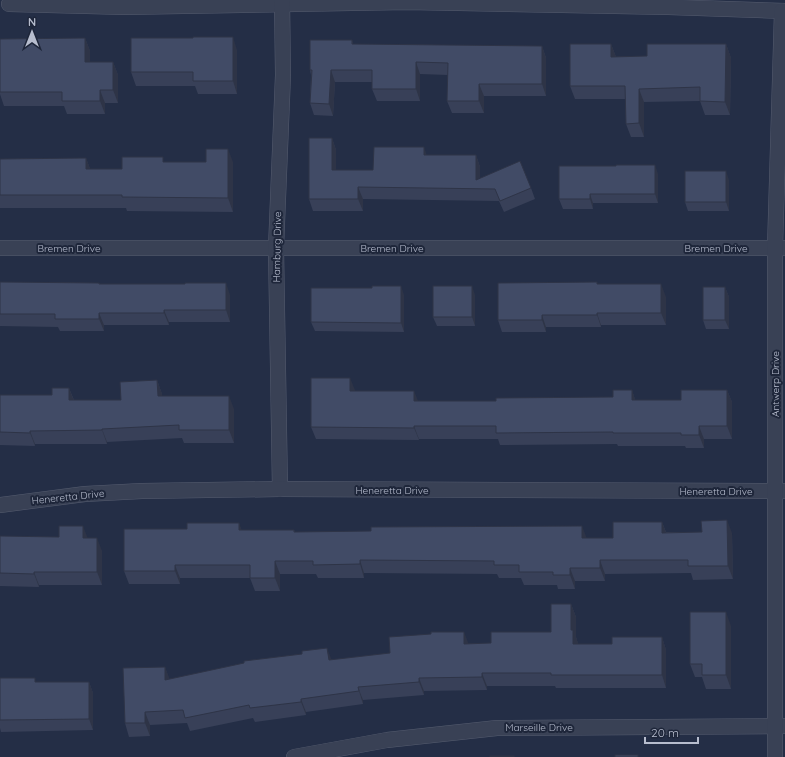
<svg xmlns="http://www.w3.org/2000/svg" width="785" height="757" font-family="Quicksand,sans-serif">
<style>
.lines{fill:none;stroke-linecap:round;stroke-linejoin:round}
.street-casing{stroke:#555c6f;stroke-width:16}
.street{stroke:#394155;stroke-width:15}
.wall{fill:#384058}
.shaded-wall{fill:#2e3447}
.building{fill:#414b66;stroke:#2e3447}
.labels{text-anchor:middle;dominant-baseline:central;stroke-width:4;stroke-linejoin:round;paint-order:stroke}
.street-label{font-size:10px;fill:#b7bdce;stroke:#1e263a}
</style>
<rect width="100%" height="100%" fill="#242e46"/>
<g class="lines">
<defs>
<g id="street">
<path d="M9,4L125,7L407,2L668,7L785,11"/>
<path d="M0,248H785"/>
<path d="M280,489L276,248L283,75L282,0"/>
<path d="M0,505L85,494L142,491L280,489L785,491"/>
<path d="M294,757L387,740L497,728L785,726"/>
<path d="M775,757V248L782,11"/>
</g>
</defs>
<use href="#street" class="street-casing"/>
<use href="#street" class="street"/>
</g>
<g class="wall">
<path d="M85,38L90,51V62H113L118,75V103H105V114H67L64,106H4L0,94V39Z"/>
<path d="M193,38L237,50V94H198L195,86H136L131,72Z"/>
<path d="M352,40L353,44L542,46L546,58V96H484V113H452L447,101L448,75L420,74V101H377L372,89V82H335L333,116L314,115L310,103L311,75L310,70Z"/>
<path d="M611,44L616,57L647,56L726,44L731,58L730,115H705L700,101L644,102V137H631L626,124V99H575L570,86Z"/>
<path d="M332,138L336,150V170H373L427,155H476L480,167V178L531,188L535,199L504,212L499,201L363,199V211H313L309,199Z"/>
<path d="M86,158L90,169H122L165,162H233V212L127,211L126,208H0V159Z"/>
<path d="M658,174V203H593V209H563L559,199Z"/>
<path d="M729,180V211H688L685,202Z"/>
<path d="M0,282L99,283L100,284L230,295V322H169V325H104V331H60L58,327L0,326Z"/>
<path d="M598,284L666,297V325H601V327H546V332H502L498,320Z"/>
<path d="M725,287L729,297V329H706L703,320Z"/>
<path d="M372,288L404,295V332L315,331L311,322Z"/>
<path d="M475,295V326H437L433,317Z"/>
<path d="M157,380L162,394V396L234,409V443H184L182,438L107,442V444H35V446L0,445V395H52L69,388L74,400H121Z"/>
<path d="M355,390V391L418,401H496L613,397L632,390L635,400H681L727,390L732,402V439H704V448H686L685,446H618L617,444L500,445L498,439H419V440L316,439L311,427Z"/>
<path d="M662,522L666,532L732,533L733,579L693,580L691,573L605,574V581H575V589H558L557,585H524L521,578H499L497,574L364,573V578H318L316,574H280V591H255L250,578H180V584H129L124,571L187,529L239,523L241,530H294L295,532L587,538H613Z"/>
<path d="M0,536L88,538L102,551V585H39V587L0,586Z"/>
<path d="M571,604L576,617V637L578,644H612L662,637L666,650V688H556L555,686H487V690L424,691V695L363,700V704L306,712V715L255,722L253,718L190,731L187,723L150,725V736L129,737L125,723L165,667L169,679L468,644L491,643L551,632Z"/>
<path d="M731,626V689H706L702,677H695L690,664Z"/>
<path d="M0,678L37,682H89L93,693V730L1,732L0,728Z"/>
</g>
<g class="shaded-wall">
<path d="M233,37L237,50V94L233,81Z"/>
<path d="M85,38L90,51V75L85,62Z"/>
<path d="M611,44L616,57H611Z"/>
<path d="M726,44L731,58L730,115L725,102Z"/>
<path d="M542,46L546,58V96L542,84Z"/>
<path d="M113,62L118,75V103L113,90Z"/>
<path d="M416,62L420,74V101L416,89Z"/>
<path d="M331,70L335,82L333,116L329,104Z"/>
<path d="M479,84L484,96V113L479,101Z"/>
<path d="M639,89L644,102V137L639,123Z"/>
<path d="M100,90L105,103V114L100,101Z"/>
<path d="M332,138L336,150V182L332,170Z"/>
<path d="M424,147L428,159L424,155Z"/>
<path d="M228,149L233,162V212L228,198Z"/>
<path d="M476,155L480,167V189L476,180Z"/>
<path d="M86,158L91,171L86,169Z"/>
<path d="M655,165L658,174V203L655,194Z"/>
<path d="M726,171L729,180V211L726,202Z"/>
<path d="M358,187L363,199V211L358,199Z"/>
<path d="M590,194L593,203V209L590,199Z"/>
<path d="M226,283L230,295V322L226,310Z"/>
<path d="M661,284L666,297V325L661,313Z"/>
<path d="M401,286L404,295V332L401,323Z"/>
<path d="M472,286L475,295V326L472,317Z"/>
<path d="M725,287L729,297V329L725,320Z"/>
<path d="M164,310L169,322V325L164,313Z"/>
<path d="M99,313L104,325V331L99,319Z"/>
<path d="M597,313L601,325V327L597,315Z"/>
<path d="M542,315L546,327V332L542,320Z"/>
<path d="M350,378L355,390V403L350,391Z"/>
<path d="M157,380L162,394V409L158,396Z"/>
<path d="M69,388L74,401L69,400Z"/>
<path d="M632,390L636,402L632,400Z"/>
<path d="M727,390L732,402V439L727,426Z"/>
<path d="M414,391L419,403L414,401Z"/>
<path d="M229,396L234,409V443L229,430Z"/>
<path d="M414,426L419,439V440L414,428Z"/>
<path d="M699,426L704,439V448L699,435Z"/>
<path d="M102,429L107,442V444L102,430Z"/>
<path d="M30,431L35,444V446L30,433Z"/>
<path d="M727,520L732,533L733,579L728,566Z"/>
<path d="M662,522L667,535L662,533Z"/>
<path d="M239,523L244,536L239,530Z"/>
<path d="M83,526L88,539L83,538Z"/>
<path d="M582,526L587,539L582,538Z"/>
<path d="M97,538L102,551V585L97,572Z"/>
<path d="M360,560L364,573V578L360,564Z"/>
<path d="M600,560L605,574V581L600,568Z"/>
<path d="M275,561L280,574V591L275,578Z"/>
<path d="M175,565L180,578V584L175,571Z"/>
<path d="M570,568L575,581V589L570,575Z"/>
<path d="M34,572L39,585V587L34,574Z"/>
<path d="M571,604L576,617V637L578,643V657L573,644L571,630Z"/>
<path d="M726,612L731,626V689L726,675Z"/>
<path d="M464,632L469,645L464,644Z"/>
<path d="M662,637L666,650V688L662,675Z"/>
<path d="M327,648L332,661L329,660Z"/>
<path d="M165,667L170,680H165Z"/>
<path d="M482,673L487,686V690L482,677Z"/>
<path d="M419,678L424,691V695L419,682Z"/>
<path d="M89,682L93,693V730L89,719Z"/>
<path d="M358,687L363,700V704L359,691Z"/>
<path d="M301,699L306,712V715L301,702Z"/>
<path d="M145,712L150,725V736L145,723Z"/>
</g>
<g class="building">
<path d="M193,37H233V81H193V72H131V38H193Z"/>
<path d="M85,38V62H113V90H100V101H62V92H0V39Z"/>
<path d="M310,40H352V44L542,46V84H479V101H447L448,63L416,62V89H372V70H331L329,104L310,103L312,70H310Z"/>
<path d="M570,44H611V57L647,56V44H726L725,102L700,101V87L639,89V123L626,124L625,86H570Z"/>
<path d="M309,138H332V170H373L374,147H424V155H476V180L520,161L531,188L500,201L495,189L358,187V199H309Z"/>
<path d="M206,149H228V198L122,197V195H0V159L86,158V169H122V157H163V162H206Z"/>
<path d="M616,165H655V194H590V199H559V166H616Z"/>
<rect x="685" y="171" width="41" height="31"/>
<path d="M0,282L99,283V284H185V283H226V310H164V313H99V319H55V314H0Z"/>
<path d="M597,282V284H661V313H597V315H542V320H498V283Z"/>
<path d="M372,286H401V323L311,322V288H372Z"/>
<rect x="433" y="286" width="39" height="31"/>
<rect x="703" y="287" width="22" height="33"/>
<path d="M311,378H350V391H414V401H496V398L613,397V390H632V400H681V390H727V426H699V435H681V433H613V432L496,433V426H414V428L311,427Z"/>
<path d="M157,380L158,396H229V430H179V425L102,429V430L30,431V433L0,432V395H52V388H69V400H121L120,382Z"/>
<path d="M727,520L728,566H688V560H600V568H570V575H553V572H519V565H494V561L360,560V564L313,565V561H275V578H250V565H175V571H124V529H187V523H239V530H294V532L371,531V527L582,526V538H613V522H662V533L702,532L701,521Z"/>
<path d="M59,526H83V538H97V572H34V574L0,573V536L59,537Z"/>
<path d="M551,604H571V630H573V644H612V637H662V675H551V673H482V677L419,678V682L358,687L359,691L301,699V702L250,708L249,705L185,718L183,710L145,712V723H125L123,668L165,667V680L244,663V661L302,654V651L327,648L329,660L390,653L389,637L431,634V632H464V644L491,643V632H551Z"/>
<path d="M690,612H726V675H702V664H690Z"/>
<path d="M0,678H35V682H89V719L0,720Z"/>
<rect x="615" y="755" width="23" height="2"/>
<rect x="490" y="756" width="24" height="1"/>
</g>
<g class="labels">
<g class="street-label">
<text transform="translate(277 247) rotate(-89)">Hamburg Drive</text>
<text x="69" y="248">Bremen Drive</text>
<text x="392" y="248">Bremen Drive</text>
<text x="716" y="248">Bremen Drive</text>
<text transform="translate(775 384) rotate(-90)">Antwerp Drive</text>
<text x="392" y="490">Heneretta Drive</text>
<text x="716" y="491">Heneretta Drive</text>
<text transform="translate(68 497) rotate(-6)">Heneretta Drive</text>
<text x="539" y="727">Marseille Drive</text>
</g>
</g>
<g transform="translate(32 32)" stroke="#1e263a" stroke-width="3" paint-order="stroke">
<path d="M0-3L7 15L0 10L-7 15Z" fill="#b7bdce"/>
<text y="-6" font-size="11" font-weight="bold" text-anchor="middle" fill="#b7bdce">N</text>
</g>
<path d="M645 737v6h53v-6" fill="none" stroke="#b7bdce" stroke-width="2"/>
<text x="651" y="737" font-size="12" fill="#b7bdce" stroke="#1e263a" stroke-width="3" paint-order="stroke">20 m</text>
</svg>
